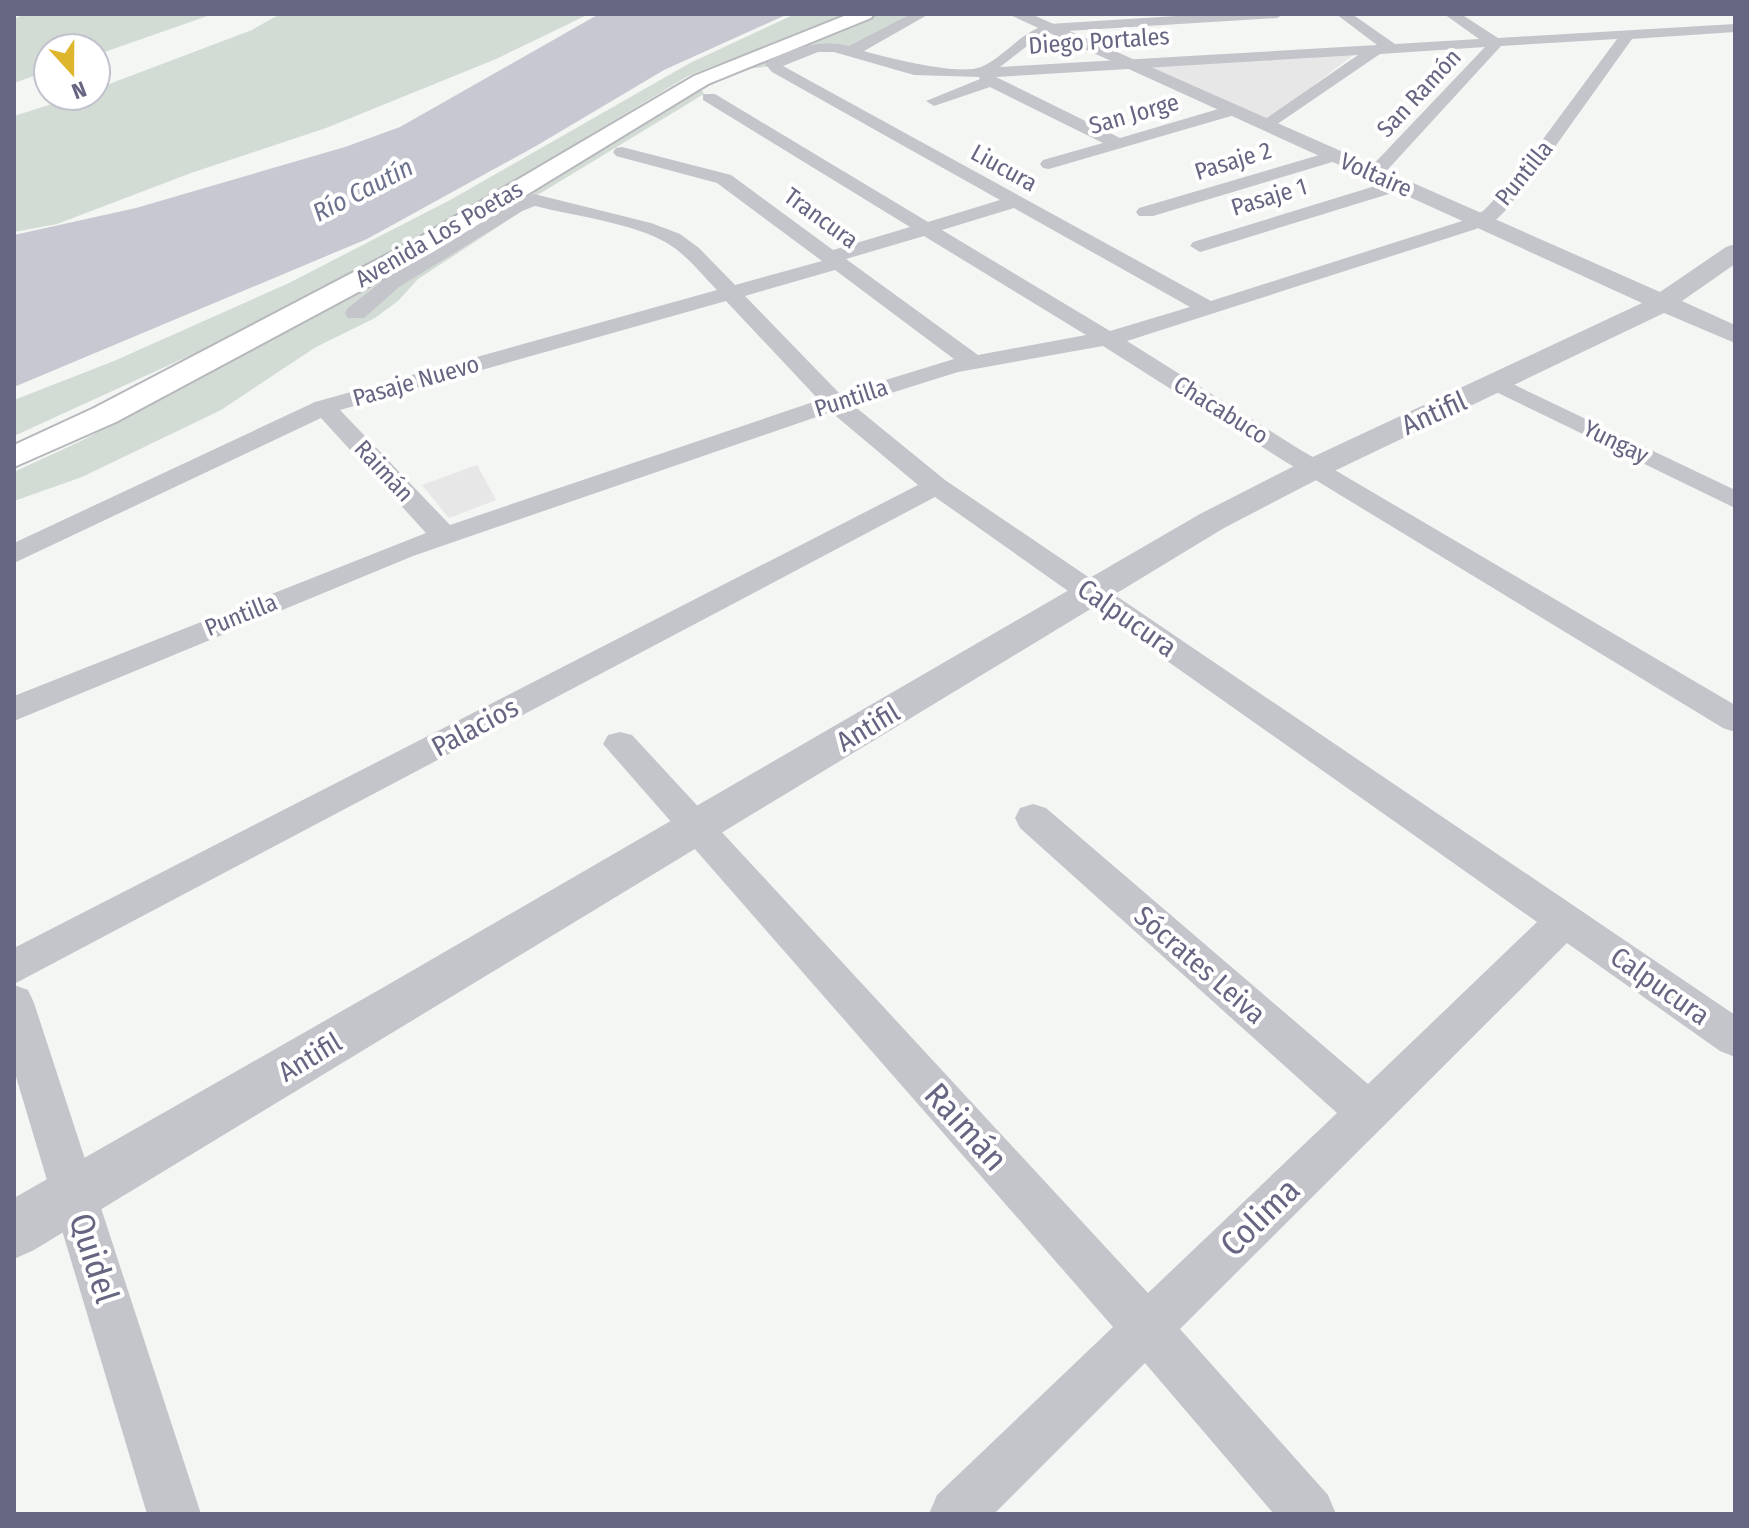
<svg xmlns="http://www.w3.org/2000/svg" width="1749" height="1528" font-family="'Fira Sans Condensed',sans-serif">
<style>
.built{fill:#e6e7e6}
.green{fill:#d2dbd4}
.water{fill:#c7c8d2}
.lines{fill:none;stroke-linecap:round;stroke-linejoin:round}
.primary-casing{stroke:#b7b7be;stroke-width:4}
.minor{fill:#c4c4cb;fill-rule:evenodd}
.tertiary{fill:#c4c4cb;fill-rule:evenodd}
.primary{fill:#fff;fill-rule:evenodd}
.labels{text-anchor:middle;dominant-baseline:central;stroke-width:8;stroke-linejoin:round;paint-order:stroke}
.far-street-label{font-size:24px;fill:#666683;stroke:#fff}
.far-water-label{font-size:26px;font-style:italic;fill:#6c728d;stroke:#fff}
.street-label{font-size:28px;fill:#666683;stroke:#fff}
.near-street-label{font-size:34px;fill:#666683;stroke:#fff}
</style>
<rect width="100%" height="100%" fill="#f4f6f3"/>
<g class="built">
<path d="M1357,52L1268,120L1145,65Z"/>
<path d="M477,465L496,500L449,518L422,485Z"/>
</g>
<g class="green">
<path d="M25,14H213L96,55V48H48V71L14,83V19Z"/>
<path d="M280,14H589L496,59L326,128L191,173L57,224L14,232V116L77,96H96V89L252,30Z"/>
<path d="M795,14H848L688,76L464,211L339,281L237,334L14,436V400L114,361L289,283L452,199L690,63Z"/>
<path d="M877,14H915L848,50L835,46L779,65L731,71L728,76L702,90L704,94L526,202L533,204L418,279L398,301L375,318L316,347L221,410L82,477L14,501V472L83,440L436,250L724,72Z"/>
</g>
<path class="water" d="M599,14H788L664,70L536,146L367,239L14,387V235L136,208L345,147L400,127Z"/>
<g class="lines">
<defs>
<path id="primary" d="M849,14H874L871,18L708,84L433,252L116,422L14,467V445L94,408L415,240L694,76Z"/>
</defs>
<use href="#primary" class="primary-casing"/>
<g class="minor">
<path d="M911,14H929L864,51C888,58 959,76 981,67C1006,56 1021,31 1049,24L1208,14H1284L1277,18L1051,32L1040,36L1000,67L1377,45L1336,14H1352L1395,44L1479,39L1444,14H1461L1498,38L1735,24V32L1632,39L1547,158L1505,211L1497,219L1476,229L1127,341L1299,449L1735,705V732L1723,728L1281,459L1103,346L958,372L853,405L945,480L1735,1015V1057L1720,1051L1567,943L1180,1329L1328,1495L1336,1514H1274L1145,1363L994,1514H929L937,1495L1113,1327L603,744L608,735L620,732L632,735L1148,1293L1337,1113L1020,828L1015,818L1020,808L1033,804L1046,808L1368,1084L1537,922L935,497L14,984V948L918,485L831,412L413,556L14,721V696L426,533L321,418L14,563V543L315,402L717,290C701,274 687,255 667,243C633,223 575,216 535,206L522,211L399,287L364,318H348L345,313L348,308L385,279L508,203L534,194L651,223L680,234L699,248L735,285L822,261L717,183L616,156L613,152L616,148L622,147L731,175L833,250L910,227L703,100V94H715L928,222L1000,200L772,72L765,64C786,47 824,39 849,46ZM1617,39L1535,150L1491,203L1483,211L1462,221L1211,301L783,66L818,52H834L914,75L979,77L980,79L926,101L934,106L990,87L1103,143L1043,160L1040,164L1043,168L1049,169L1238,114L1240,110L1232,105L1120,138L996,77L1358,55L1261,122L1258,126L1267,131L1380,54L1485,47L1368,170L1365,174L1368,178H1380L1501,46ZM1014,208L1190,307L1110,331L942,230ZM924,236L1086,335L978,355L846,259ZM835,270L954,359L840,394L745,296ZM726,301L819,400L450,525L340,410Z"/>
<path d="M1333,151L1339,152L1342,156L1339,160L1153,216H1139L1136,212L1139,208Z"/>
<path d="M1398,179L1407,185L1405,189L1207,250L1200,252L1190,246L1193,242Z"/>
<path d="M1498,377L1735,490V508L1490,389L1486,384L1490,379Z"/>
<path d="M14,985L28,990L34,1003L201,1514H147L14,1070Z"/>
</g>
<path class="tertiary" d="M1008,14H1031L1660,292L1726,247L1735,244V264L1682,301L1735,325V343L1664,313L1326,475L1224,528L34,1250L14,1259V1198L391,983L1200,514L1304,461L1642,303Z"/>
<use href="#primary" class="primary"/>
</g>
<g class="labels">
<g class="far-street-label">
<text transform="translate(1099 41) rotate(-4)">Diego Portales</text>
<text transform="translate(1419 93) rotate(-47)">San Ramón</text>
<text transform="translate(1134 114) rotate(-16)">San Jorge</text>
<text transform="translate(1233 161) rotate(-17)">Pasaje 2</text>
<text transform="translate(1004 168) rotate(29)">Liucura</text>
<text transform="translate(1524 173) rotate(-51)">Puntilla</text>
<text transform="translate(1376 175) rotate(24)">Voltaire</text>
<text transform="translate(1269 197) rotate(-17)">Pasaje 1</text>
<text transform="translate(821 218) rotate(36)">Trancura</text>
<text transform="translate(439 234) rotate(-30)">Avenida Los Poetas</text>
<text transform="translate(416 381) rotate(-16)">Pasaje Nuevo</text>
<text transform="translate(851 398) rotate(-18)">Puntilla</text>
<text transform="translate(1221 410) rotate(32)">Chacabuco</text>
<text transform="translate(1616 442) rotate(26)">Yungay</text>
<text transform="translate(384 471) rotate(47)">Raimán</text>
<text transform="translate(241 615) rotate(-22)">Puntilla</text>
</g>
<g class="far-water-label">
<text transform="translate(363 190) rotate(-27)">Río Cautín</text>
</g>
<g class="street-label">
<text transform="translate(1434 413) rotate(-24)">Antifil</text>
<text transform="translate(1127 618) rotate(35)">Calpucura</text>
<text transform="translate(475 727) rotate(-28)">Palacios</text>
<text transform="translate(868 727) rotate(-31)">Antifil</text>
<text transform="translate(1200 965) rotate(41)">Sócrates Leiva</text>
<text transform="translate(1660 986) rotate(35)">Calpucura</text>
<text transform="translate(310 1057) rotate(-31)">Antifil</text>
</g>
<g class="near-street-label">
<text transform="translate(966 1127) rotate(48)">Raimán</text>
<text transform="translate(1260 1217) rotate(-44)">Colima</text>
<text transform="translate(94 1258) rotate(72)">Quidel</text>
</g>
</g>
<rect width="1749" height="1528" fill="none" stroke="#666683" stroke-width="32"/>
<g transform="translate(72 72) rotate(159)"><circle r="38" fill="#ffffff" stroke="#c2c2cd" stroke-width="2"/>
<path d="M0-6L14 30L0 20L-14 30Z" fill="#ddb62d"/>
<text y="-12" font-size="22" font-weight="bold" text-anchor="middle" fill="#666683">N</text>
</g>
</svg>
